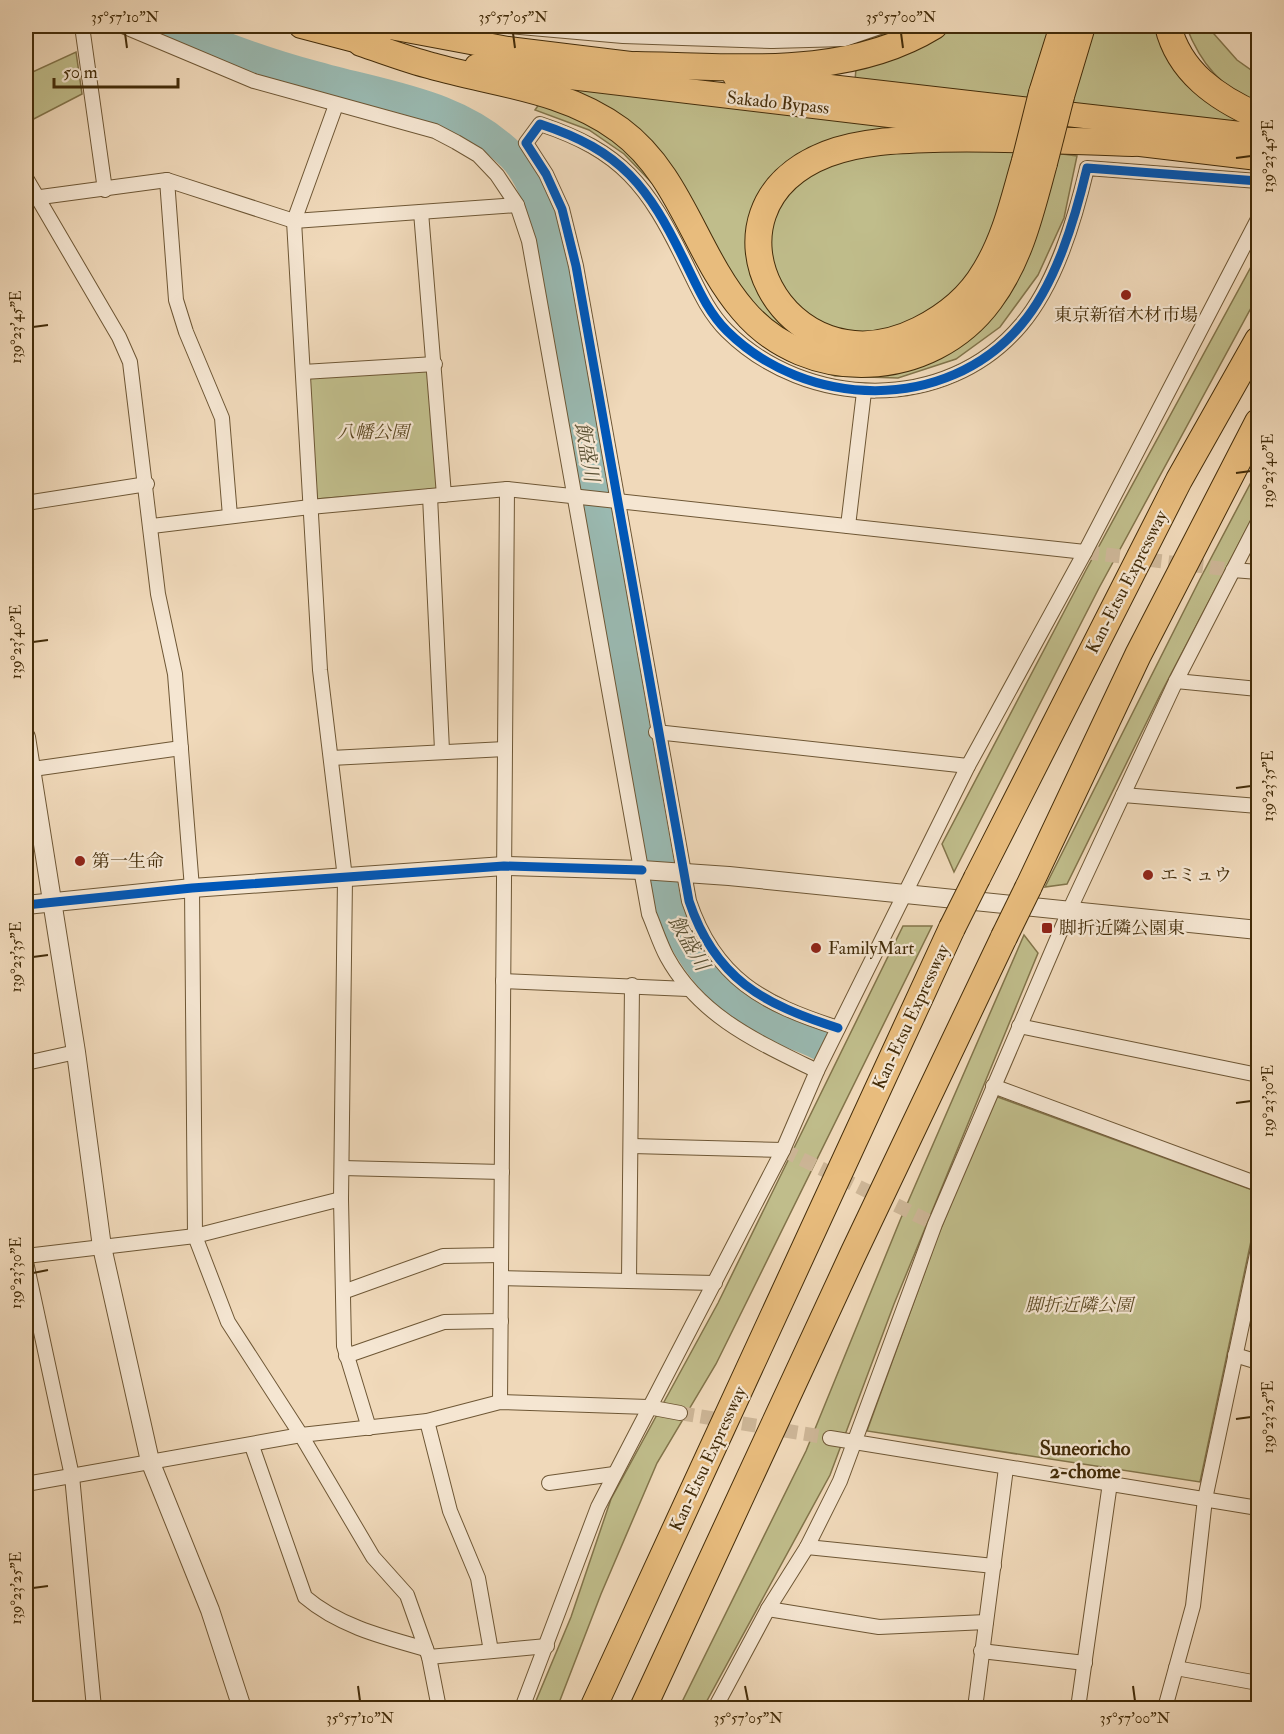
<svg xmlns="http://www.w3.org/2000/svg" width="1284" height="1734" font-family="'IM FELL Double Pica','Noto Serif JP',serif">
<style>
.green{fill:#c0bd8b;stroke:#82744a;stroke-width:1.5}
.lines{fill:none;stroke-linecap:round;stroke-linejoin:round}
.river{stroke:#9abab2;stroke-width:30}
.minor-tunnel{stroke:#cdb697;stroke-width:14;stroke-dasharray:14 7;stroke-linecap:butt}
.minor-casing{stroke:#6e5735;stroke-width:16}
.tertiary-casing{stroke:#6e5735;stroke-width:20}
.trunk-casing{stroke:#432c09;stroke-width:26}
.motorway-casing{stroke:#432c09;stroke-width:28}
.minor{stroke:#f5e6d2;stroke-width:14}
.tertiary{stroke:#f5e6d2;stroke-width:18}
.trunk{stroke:#e8bc7d;stroke-width:24}
.motorway{stroke:#e8bc7d;stroke-width:26}
.motorway-bridge-casing{stroke:#432c09;stroke-width:28;stroke-linecap:butt}
.motorway-bridge{stroke:#e8bc7d;stroke-width:26}
.cycleway-casing{stroke:#f5e6d2;stroke-width:13}
.cycleway{stroke:#0057b8;stroke-width:9}
.ticks{fill:none;stroke:#432c09;stroke-width:2}
.poi-dot{fill:#8f2418;stroke:#f5e6d2;stroke-width:2}
.labels{text-anchor:middle;dominant-baseline:central;stroke-width:4.5;stroke-linejoin:round;paint-order:stroke}
.street-label{font-size:18px;fill:#432c09;stroke:#f5e6d2}
.poi-label{font-size:18px;fill:#432c09;stroke:#f5e6d2;text-anchor:start}
.park-label{font-size:18px;font-style:italic;fill:#5c4923;stroke:#f5e6d2}
.water-label{font-size:20px;font-style:italic;fill:#595033;stroke:#f5e6d2}
.neighbourhood-label{font-size:20px;font-weight:bold;fill:#432c09;stroke:#f5e6d2}
.neatline{fill:none;stroke:#432c09;stroke-width:2}
.ticks-label{font-size:15px;text-anchor:middle;fill:#432c09}
</style>
<rect width="100%" height="100%" fill="#f0d9ba"/>
<filter id="stains"><feTurbulence type="fractalNoise" baseFrequency=".00333" numOctaves="4"/><feColorMatrix values="0 0 0 0 .2 0 0 0 0 .09 0 0 0 0 .02 0 0 0 .5 -.17"/></filter>
<radialGradient id="worn" r=".72"><stop offset=".6" stop-color="#630" stop-opacity="0"/><stop offset="1" stop-color="#630" stop-opacity=".3"/></radialGradient>
<g class="green">
<path d="M902,26H1050L1026,101L855,81L858,43Z"/>
<path d="M1095,26H1160L1243,120L1242,128L1069,106L1077,69Z"/>
<path d="M1186,26H1207L1237,60L1258,75V106C1220,84 1202,67 1186,26Z"/>
<path d="M76,52L82,94L26,123V75Z"/>
<path d="M554,83L880,124L890,131L1077,156L1064,218L1038,275L1000,327L956,359L898,378L835,376L794,361L681,228L653,184L624,154L589,130L535,110Z"/>
<path d="M1258,254V295L1099,588L954,872L942,844L1086,570Z"/>
<path d="M429,368L437,489L317,499L309,376Z"/>
<path d="M1258,469V507L1160,695L1067,884L1045,887L1200,579Z"/>
<path d="M903,926H932L716,1364L657,1463L601,1594L557,1708H533L571,1617L611,1499L718,1303Z"/>
<path d="M1024,935L1038,953L894,1304L830,1475L703,1708H679L806,1451L901,1218Z"/>
<path d="M995,1096L1258,1192V1208L1200,1482L867,1431L937,1238Z"/>
</g>
<g class="lines">
<path class="river" d="M173,26C220,46 266,63 315,76C385,96 459,103 512,156C533,177 542,212 549,239L665,897C684,952 716,996 768,1023C785,1032 803,1037 819,1045"/>
<g class="minor-tunnel">
<path d="M1085,552L1233,570"/>
<path d="M783,1150L935,1224"/>
<path d="M680,1413L830,1438"/>
</g>
<defs>
<g id="minor">
<path d="M82,26L105,190"/>
<path d="M123,26L254,81L435,131L456,142L478,155L497,175L517,205L529,241L649,914C655,928 660,944 667,957C700,1017 758,1042 817,1071"/>
<path d="M508,26L623,36L772,41L845,39L883,26"/>
<path d="M772,41L773,26"/>
<path d="M336,105L294,221L320,670L345,878L341,1199L344,1346L369,1428"/>
<path d="M26,178L119,337L130,362L158,594L175,674L192,888L195,1236L228,1322L301,1435L373,1557L407,1595L429,1657L439,1708"/>
<path d="M167,180L176,300L186,332L222,418L230,516"/>
<path d="M26,199L167,180L294,221L517,205"/>
<path d="M421,212L444,495"/>
<path d="M303,372L435,364"/>
<path d="M430,496L442,750"/>
<path d="M26,503L147,484"/>
<path d="M152,526L310,507L507,489L1085,552"/>
<path d="M848,526L864,392"/>
<path d="M1233,570L1258,572"/>
<path d="M1176,681L1258,689"/>
<path d="M656,732L968,766"/>
<path d="M331,758L505,749"/>
<path d="M26,770L181,748"/>
<path d="M1123,795L1258,806"/>
<path d="M503,981L688,989"/>
<path d="M1019,1026L1258,1075"/>
<path d="M838,1028C763,1004 715,979 689,901L576,266L562,209L546,174L526,143L540,124C622,151 648,186 685,262C697,286 707,311 727,331C806,409 946,414 1021,325C1056,284 1075,219 1087,168L1258,181"/>
<path d="M26,1063L76,1052"/>
<path d="M993,1086L1258,1184"/>
<path d="M632,1146L783,1150"/>
<path d="M342,1168L502,1172"/>
<path d="M26,1256L195,1236L341,1199"/>
<path d="M26,1262L72,1476L94,1708"/>
<path d="M501,1278L715,1283"/>
<path d="M629,1280L632,985"/>
<path d="M343,1292L443,1256L501,1255"/>
<path d="M1235,1355L1258,1362"/>
<path d="M346,1356L444,1322L501,1321"/>
<path d="M500,1402L507,489"/>
<path d="M427,1421L450,1511L478,1578L491,1651"/>
<path d="M830,1438L1258,1508"/>
<path d="M252,1446L305,1597C339,1626 383,1637 426,1649"/>
<path d="M549,1483L614,1474"/>
<path d="M26,1484L301,1435L427,1421L500,1402L648,1407L680,1413"/>
<path d="M807,1547L994,1566"/>
<path d="M768,1609L879,1627L986,1622"/>
<path d="M981,1651L1085,1663"/>
<path d="M429,1657L547,1646"/>
<path d="M1176,1668L1258,1683"/>
<path d="M522,1708L598,1507L783,1150L817,1071L968,766L1085,552L1258,219"/>
<path d="M715,1708L768,1609L807,1547L840,1481L935,1224L1070,909L1176,681L1258,522"/>
<path d="M975,1708L1006,1468"/>
<path d="M1078,1708L1110,1483"/>
<path d="M1165,1708L1193,1606L1205,1499L1258,1249"/>
</g>
<g id="tertiary">
<path d="M26,737L76,1052L102,1247L150,1461L210,1610L242,1708"/>
<path d="M26,905L192,888L504,866L642,870L729,876L1258,930"/>
</g>
<g id="trunk">
<path d="M301,26L381,47"/>
<path d="M385,26L508,49L655,67"/>
<path d="M477,66L1015,130"/>
<path d="M735,76L1258,136"/>
<path d="M1115,141L1258,158"/>
</g>
<g id="motorway">
<path d="M1168,26C1179,72 1217,98 1258,116"/>
<path d="M361,43C385,51 408,60 432,66C496,84 565,89 620,130C681,175 695,254 743,310C807,386 931,381 990,300C1020,260 1031,211 1044,163"/>
<path d="M636,65C736,66 846,80 934,26"/>
<path d="M1042,93L1063,26"/>
<path d="M1061,96L1082,26"/>
<path d="M1025,161C1014,198 1006,237 985,271C970,297 945,317 919,330C785,397 686,209 827,154C860,141 899,140 934,139C1001,137 1067,141 1133,143"/>
<path d="M977,878L1179,480L1258,340"/>
<path d="M1028,888L1138,655L1258,422"/>
<path d="M593,1708L952,928"/>
<path d="M643,1708L854,1252L1004,937"/>
</g>
</defs>
<use href="#minor" class="minor-casing"/>
<use href="#tertiary" class="tertiary-casing"/>
<use href="#trunk" class="trunk-casing"/>
<use href="#motorway" class="motorway-casing"/>
<use href="#minor" class="minor"/>
<use href="#tertiary" class="tertiary"/>
<use href="#trunk" class="trunk"/>
<use href="#motorway" class="motorway"/>
<defs>
<g id="motorway-bridge">
<path d="M1025,161L1042,93"/>
<path d="M1044,163L1061,96"/>
<path d="M952,928L977,878"/>
<path d="M1004,937L1028,888"/>
</g>
</defs>
<use href="#motorway-bridge" class="motorway-bridge-casing"/>
<use href="#motorway-bridge" class="motorway-bridge"/>
<defs>
<g id="cycleway">
<path d="M26,905L192,888L504,866L642,870"/>
<path d="M838,1028C763,1004 715,979 689,901L576,266L562,209L546,174L526,143L540,124C622,151 648,186 685,262C697,286 707,311 727,331C806,409 946,414 1021,325C1056,284 1075,219 1087,168L1258,181"/>
</g>
</defs>
<use href="#cycleway" class="cycleway-casing"/>
<use href="#cycleway" class="cycleway"/>
</g>
<path class="ticks" d="M125,33L127,48M513,33L515,48M901,33L903,48M1236,158L1251,156M33,327L48,325M1236,473L1251,471M33,642L48,640M1236,788L1251,786M33,957L48,955M1236,1103L1251,1101M33,1273L48,1270M1236,1419L1251,1417M33,1588L48,1586M358,1686L360,1701M745,1686L748,1701M1133,1686L1135,1701"/>
<g class="poi-dot">
<circle cx="1126" cy="295" r="6"/>
<circle cx="80" cy="861" r="6"/>
<circle cx="1148" cy="875" r="6"/>
<rect x="1041" y="922" width="12" height="12" rx="3"/>
<circle cx="816" cy="948" r="6"/>
</g>
<g class="labels">
<g class="street-label">
<text transform="translate(778 103) rotate(6)">Sakado Bypass</text>
<text transform="translate(1127 582) rotate(-63)">Kan-Etsu Expressway</text>
<text transform="translate(911 1017) rotate(-65)">Kan-Etsu Expressway</text>
<text transform="translate(708 1459) rotate(-65)">Kan-Etsu Expressway</text>
</g>
<g class="poi-label">
<text x="1126" y="315" text-anchor="middle">東京新宿木材市場</text>
<text x="92" y="861">第一生命</text>
<text x="1160" y="875">エミュウ</text>
<text x="1059" y="928">脚折近隣公園東</text>
<text x="828" y="948">FamilyMart</text>
</g>
<g class="park-label">
<text x="373" y="432">八幡公園</text>
<text x="1079" y="1305">脚折近隣公園</text>
</g>
<g class="water-label">
<text transform="translate(587 452) rotate(80)">飯盛川</text>
<text transform="translate(689 943) rotate(60)">飯盛川</text>
</g>
<g class="neighbourhood-label">
<text x="1085" y="1448">Suneoricho<tspan x="1085" dy="23">2-chome</tspan></text>
</g>
</g>
<rect width="1284" height="1734" fill="none" stroke="#f0d9ba" stroke-width="66"/>
<path d="M54 78v9h124v-9" fill="none" stroke="#432c09" stroke-width="3"/>
<text x="63" y="78" font-size="18" fill="#432c09" stroke="#f5e6d2" stroke-width="4.5" paint-order="stroke">50 m</text>
<rect x="33" y="33" width="1218" height="1668" class="neatline"/>
<g class="ticks-label">
<text x="125" y="22">35°57'10"N</text>
<text x="513" y="22">35°57'05"N</text>
<text x="901" y="22">35°57'00"N</text>
<text transform="translate(1268 156) rotate(-90)" y="5">139°23'45"E</text>
<text transform="translate(16 327) rotate(-90)" y="5">139°23'45"E</text>
<text transform="translate(1268 471) rotate(-90)" y="5">139°23'40"E</text>
<text transform="translate(16 642) rotate(-90)" y="5">139°23'40"E</text>
<text transform="translate(1268 786) rotate(-90)" y="5">139°23'35"E</text>
<text transform="translate(16 957) rotate(-90)" y="5">139°23'35"E</text>
<text transform="translate(1268 1101) rotate(-90)" y="5">139°23'30"E</text>
<text transform="translate(16 1273) rotate(-90)" y="5">139°23'30"E</text>
<text transform="translate(1268 1417) rotate(-90)" y="5">139°23'25"E</text>
<text transform="translate(16 1588) rotate(-90)" y="5">139°23'25"E</text>
<text x="360" y="1723">35°57'10"N</text>
<text x="748" y="1723">35°57'05"N</text>
<text x="1135" y="1723">35°57'00"N</text>
</g>
<rect width="100%" height="100%" filter="url(#stains)"/>
<rect width="100%" height="100%" fill="url(#worn)"/>
</svg>
